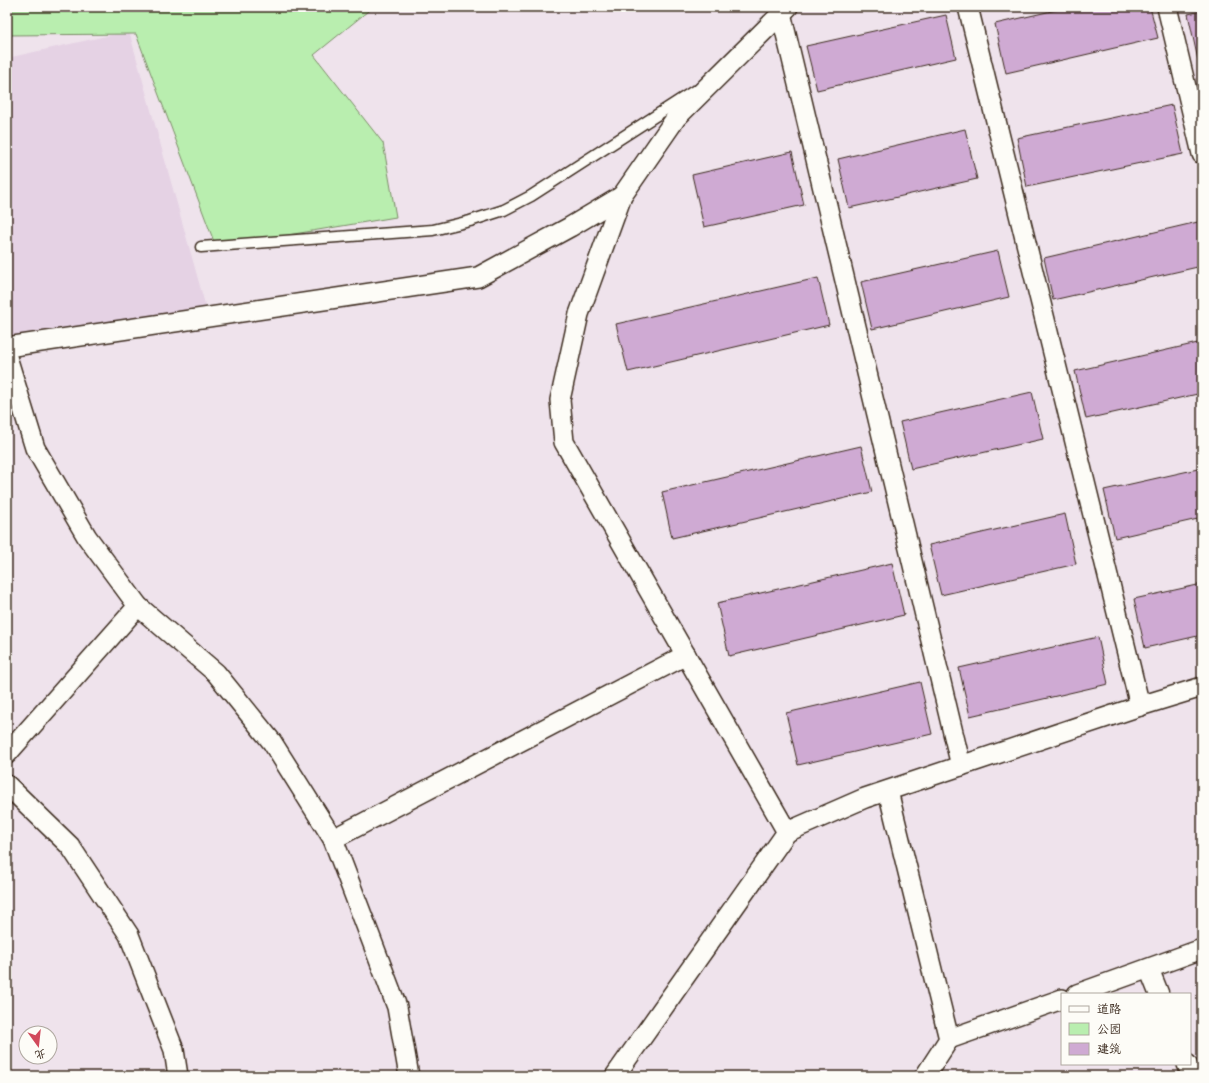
<svg xmlns="http://www.w3.org/2000/svg" width="1209" height="1083" font-family="Mynerve,'LXGW WenKai TC',sans-serif">
<style>
.built{fill:#e5d2e4}
.green{fill:#b9eeaf;stroke:#7a8c66}
.building{fill:#cfaad3;stroke:#3b2a1e}
.lines{fill:none;stroke-linecap:round;stroke-linejoin:round}
.lane-casing{stroke:#3b2a1e;stroke-width:13}
.street-casing{stroke:#3b2a1e;stroke-width:22}
.lane{stroke:#fdfcf7;stroke-width:10}
.street{stroke:#fdfcf7;stroke-width:19}
</style>
<rect width="100%" height="100%" fill="#efe3ec"/>
<filter id="ink" filterUnits="userSpaceOnUse"><feTurbulence type="fractalNoise" baseFrequency=".025" numOctaves="2"/><feDisplacementMap in="SourceGraphic" scale="8" xChannelSelector="R" yChannelSelector="G"/><feConvolveMatrix kernelMatrix="1 2 1 2 8 2 1 2 1" color-interpolation-filters="sRGB"/></filter>
<g filter="url(#ink)">
<path class="built" d="M129,31L208,315L7,346V58Z"/>
<path class="green" d="M7,7H373L314,55L383,143L396,217L216,247L136,34L7,35Z"/>
<g class="building">
<path d="M1069,7H1150L1158,38L1006,73L995,24Z"/>
<path d="M1202,11V59L1198,60L1188,14Z"/>
<path d="M946,15L956,58L817,90L806,46Z"/>
<path d="M1172,105L1183,154L1027,187L1017,138Z"/>
<path d="M965,129L977,179L849,208L838,159Z"/>
<path d="M792,152L804,205L704,227L692,175Z"/>
<path d="M1202,221V266L1053,300L1044,258Z"/>
<path d="M998,251L1009,297L872,329L861,282Z"/>
<path d="M818,278L829,325L628,372L616,324Z"/>
<path d="M1202,342V393L1086,419L1075,371Z"/>
<path d="M1032,392L1043,439L911,469L900,422Z"/>
<path d="M861,446L872,492L672,538L662,492Z"/>
<path d="M1202,468V518L1115,538L1104,490Z"/>
<path d="M1065,514L1076,564L941,595L929,545Z"/>
<path d="M892,563L904,615L729,656L717,603Z"/>
<path d="M1202,584V635L1145,648L1134,599Z"/>
<path d="M1098,637L1108,684L970,716L959,668Z"/>
<path d="M920,682L932,734L798,765L786,713Z"/>
</g>
<g class="lines">
<defs>
<path id="lane" d="M201,247L433,230L470,221L504,210L531,196L694,91"/>
<g id="street">
<path d="M968,7L1140,706"/>
<path d="M1167,7L1202,154"/>
<path d="M781,13L961,766"/>
<path d="M7,347L478,277L570,227L622,196"/>
<path d="M7,357L35,448L87,537L138,606L216,673L272,742L333,839L397,1007L409,1076"/>
<path d="M7,754L138,606"/>
<path d="M7,785L70,846L129,935L174,1050L178,1076"/>
<path d="M888,791L949,1039L925,1076"/>
<path d="M787,832L865,798L1140,706L1202,687"/>
<path d="M333,839L686,655"/>
<path d="M1149,969L1159,994"/>
<path d="M1077,994L1202,949"/>
<path d="M949,1039L1062,999"/>
<path d="M1187,1064L1192,1076"/>
<path d="M615,1076L787,832L564,442L560,400L579,314L622,196L676,118L788,7"/>
</g>
</defs>
<use href="#lane" class="lane-casing"/>
<use href="#street" class="street-casing"/>
<use href="#lane" class="lane"/>
<use href="#street" class="street"/>
</g>
</g>
<rect width="1209" height="1083" fill="none" stroke="#fdfcf7" stroke-width="24"/>
<rect x="12" y="12" width="1185" height="1059" fill="none" stroke="#3b2a1e" stroke-width="1.5" filter="url(#ink)"/>
<rect x="1061" y="993" width="130" height="72" fill="#fdfcf7" stroke="#afa8a0"/>
<rect x="1069" y="1006" width="20" height="6" fill="#fdfcf7" stroke="#afa8a0"/>
<text x="1097" y="1013" font-size="12" fill="#3b2a1e">道路</text>
<rect x="1069" y="1023" width="20" height="12" fill="#b9eeaf" stroke="#afa8a0"/>
<text x="1097" y="1033" font-size="12" fill="#3b2a1e">公园</text>
<rect x="1069" y="1043" width="20" height="12" fill="#cfaad3" stroke="#afa8a0"/>
<text x="1097" y="1053" font-size="12" fill="#3b2a1e">建筑</text>
<g transform="translate(38 1045) rotate(165)"><circle r="19" fill="#fdfcf7" stroke="#afa8a0"/>
<path d="M0-3L7 15L0 10L-7 15Z" fill="#d1495b"/>
<text y="-6" font-size="11" font-weight="bold" text-anchor="middle" fill="#3b2a1e">北</text>
</g>
</svg>
